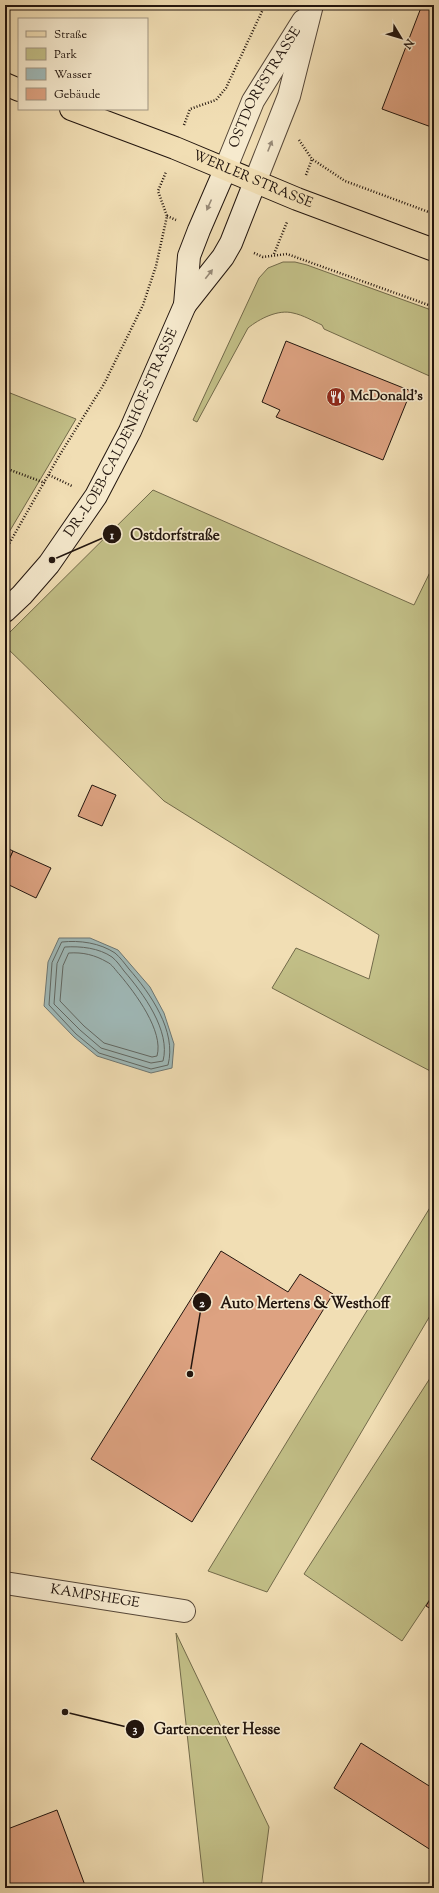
<svg xmlns="http://www.w3.org/2000/svg" width="439" height="1893" font-family="'Sorts Mill Goudy',serif">
<style>
.green{fill:#c2bf87;stroke:#726a4a}
.water{fill:#9fb9b8;stroke:#6d7774}
.lines{fill:none;stroke-linecap:round;stroke-linejoin:round}
.shore{stroke:#606763;stroke-width:1}
.building{fill:#dda281;stroke:#22150e}
.minor-casing{stroke:#564738;stroke-width:24}
.tertiary-casing{stroke:#564738;stroke-width:24}
.secondary-casing{stroke:#22150e;stroke-width:24}
.primary-casing{stroke:#22150e;stroke-width:24}
.path{stroke:#22150e;stroke-width:2.5;stroke-dasharray:1 2;stroke-linecap:butt}
.minor{stroke:#f6eace;stroke-width:22}
.tertiary{stroke:#f6eace;stroke-width:22}
.secondary{stroke:#f6eace;stroke-width:22}
.primary{stroke:#f1deb4;stroke-width:22}
.oneway{fill:#978a78}
.labels{text-anchor:middle;dominant-baseline:central;stroke-width:3.5;stroke-linejoin:round;paint-order:stroke}
.street-label{font-size:14px;fill:#22150e;stroke:#f6eace}
.poi-label{font-size:14px;font-weight:bold;fill:#22150e;stroke:#f6eace;text-anchor:start}
.leader{fill:none;stroke:#22150e;stroke-width:1.5}
.callout-dot{fill:#22150e;stroke:#f6eace;stroke-width:1.5}
.mark-label{font-size:12px;text-anchor:middle;font-weight:bold;fill:#fff}
.callout-label{font-size:15px;text-anchor:middle;font-weight:bold;fill:#22150e;stroke:#f6eace;stroke-width:3.5;stroke-linejoin:round;paint-order:stroke}
</style>
<rect width="100%" height="100%" fill="#f1deb4"/>
<filter id="stains"><feTurbulence type="fractalNoise" baseFrequency=".005" numOctaves="4"/><feColorMatrix values="0 0 0 0 .2 0 0 0 0 .09 0 0 0 0 .02 0 0 0 .5 -.17"/></filter>
<radialGradient id="worn" r=".72"><stop offset=".6" stop-color="#630" stop-opacity="0"/><stop offset="1" stop-color="#630" stop-opacity=".3"/></radialGradient>
<g class="green">
<path d="M283,262H295L307,265L434,311V378L324,329L322,325C313,321 303,315 293,313C278,309 259,319 248,328L197,422L193,420L259,278L268,268Z"/>
<path d="M5,391L76,419L5,539Z"/>
<path d="M153,490L414,605L434,564V1073L272,988L296,948L369,979L379,935L164,801L5,646V637Z"/>
<path d="M434,1201V1309L267,1592L208,1571Z"/>
<path d="M434,1372V1593L402,1641L304,1574Z"/>
<path d="M176,1633L269,1827L261,1888H204Z"/>
</g>
<path class="water" d="M59,938H90L118,950L150,987L164,1013L174,1044L172,1068L151,1073L97,1056L74,1037L44,1006L48,962Z"/>
<g class="lines">
<g class="shore">
<path d="M62,942C80,940 100,943 115,953C120,957 125,964 129,969C150,993 177,1031 168,1065L151,1069L99,1053L76,1034L49,1005L52,963Z"/>
<path d="M65,947C81,946 99,948 112,957C117,961 121,967 124,971C143,993 171,1031 163,1061L151,1063L101,1048L80,1030L54,1004L57,964Z"/>
<path d="M69,953C83,952 95,955 107,962C112,964 116,971 120,975C135,993 164,1031 157,1056L152,1057L104,1043L84,1026L60,1001L63,966Z"/>
</g>
</g>
<g class="building">
<path d="M422,5H434V128L382,109Z"/>
<path d="M286,341L411,391L383,460L276,417L280,410L262,402Z"/>
<path d="M92,785L116,795L102,826L78,816Z"/>
<path d="M5,847L13,851L5,869Z"/>
<path d="M13,851L51,868L36,898L5,883V869Z"/>
<path d="M221,1251L288,1292L300,1274L333,1294L192,1522L91,1459Z"/>
<path d="M434,1593V1611L426,1606Z"/>
<path d="M361,1743L434,1789V1852L334,1788Z"/>
<path d="M57,1810L86,1888H5V1830Z"/>
</g>
<g class="lines">
<defs>
<g id="minor">
<path id="s1" d="M5,1583L184,1611"/>
</g>
<g id="tertiary">
<path id="s2" d="M225,170L253,101L303,21"/>
<path d="M255,182L289,96L312,5"/>
</g>
<g id="secondary">
<path d="M185,305L189,256L199,230L225,170"/>
<path id="s3" d="M5,611L22,595L49,564L96,496L130,431L185,305L223,257L231,243L255,182"/>
</g>
<g id="primary">
<path d="M5,84L19,90"/>
<path id="s4" d="M71,109L175,148L297,199L434,250"/>
</g>
</defs>
<use href="#minor" class="minor-casing"/>
<use href="#tertiary" class="tertiary-casing"/>
<use href="#secondary" class="secondary-casing"/>
<use href="#primary" class="primary-casing"/>
<g class="path">
<path d="M184,125L190,109L216,100L226,88L265,5"/>
<path d="M299,140L312,159L345,181L434,214"/>
<path d="M306,175L312,159"/>
<path d="M167,216L176,220"/>
<path d="M254,253L263,257L287,254L434,307"/>
<path d="M274,254L287,222"/>
<path d="M5,468L45,483"/>
<path d="M49,475L72,486"/>
<path d="M5,551L59,456L104,384L143,305L156,266L167,216L158,191L166,172"/>
</g>
<use href="#minor" class="minor"/>
<use href="#tertiary" class="tertiary"/>
<use href="#secondary" class="secondary"/>
<use href="#primary" class="primary"/>
</g>
<defs><path id="oneway-solid" d="M-6-.8H1V-3.2L6.5 0L1 3.2V.8H-6Z"/></defs>
<g class="oneway">
<use href="#oneway-solid" transform="translate(270 146) rotate(-68)"/>
<use href="#oneway-solid" transform="translate(209 205) rotate(114)"/>
<use href="#oneway-solid" transform="translate(209 274) rotate(-52)"/>
</g>
<defs>
<symbol id="restaurant-disc" viewBox="-11 -11 22 22"><circle r="9.5" fill="#8f2418" stroke="#f6eace"/><path d="M-5-6h1v4h1v-4h1v4h1v-4h1v5L-1.5 .5V6h-2V.5L-5-1ZM5-6V6H3V1.5H1.5Q1.5-4 5-6Z" fill="#fff"/></symbol>
</defs>
<g fill-rule="evenodd">
<use href="#restaurant-disc" x="325" y="386" width="22" height="22"/>
</g>
<g class="labels">
<g class="street-label">
<text stroke="none"><textPath href="#s2" startOffset="92">OSTDORFSTRASSE</textPath></text>
<text stroke="none"><textPath href="#s4" startOffset="195">WERLER STRASSE</textPath></text>
<text stroke="none"><textPath href="#s3" startOffset="215">DR.-LOEB-CALDENHOF-STRASSE</textPath></text>
<text stroke="none"><textPath href="#s1" startOffset="91">KAMPSHEGE</textPath></text>
</g>
<g class="poi-label">
<text x="350" y="397">McDonald's</text>
</g>
</g>
<path class="leader" d="M52 560L112 534M190 1374L202 1302M65 1712L135 1729"/>
<g class="callout-dot">
<circle cx="52" cy="560" r="4"/>
<circle cx="190" cy="1374" r="4"/>
<circle cx="65" cy="1712" r="4"/>
<circle cx="112" cy="534" r="10"/>
<circle cx="202" cy="1302" r="10"/>
<circle cx="135" cy="1729" r="10"/>
</g>
<g class="mark-label">
<text x="112" y="539">1</text>
<text x="202" y="1307">2</text>
<text x="135" y="1733">3</text>
</g>
<g class="callout-label">
<text x="175" y="540">Ostdorfstraße</text>
<text x="305" y="1308">Auto Mertens &amp; Westhoff</text>
<text x="217" y="1734">Gartencenter Hesse</text>
</g>
<rect width="439" height="1893" fill="none" stroke="#f1deb4" stroke-width="20"/>
<rect x="6" y="6" width="427" height="1881" fill="none" stroke="#22150e" stroke-width="2"/>
<rect x="10" y="10" width="419" height="1873" fill="none" stroke="#22150e"/>
<rect x="18" y="18" width="130" height="92" fill="#f6eace" stroke="#a19581"/>
<rect x="26" y="31" width="20" height="6" fill="#f1deb4" stroke="#a19581"/>
<text x="54" y="38" font-size="12" fill="#22150e">Straße</text>
<rect x="26" y="48" width="20" height="12" fill="#c2bf87" stroke="#a19581"/>
<text x="54" y="58" font-size="12" fill="#22150e">Park</text>
<rect x="26" y="68" width="20" height="12" fill="#9fb9b8" stroke="#a19581"/>
<text x="54" y="78" font-size="12" fill="#22150e">Wasser</text>
<rect x="26" y="88" width="20" height="12" fill="#dda281" stroke="#a19581"/>
<text x="54" y="98" font-size="12" fill="#22150e">Gebäude</text>
<g transform="translate(401 38) rotate(128)" stroke="#f6eace" stroke-width="3" paint-order="stroke">
<path d="M0-3L7 15L0 10L-7 15Z" fill="#22150e"/>
<text y="-6" font-size="11" font-weight="bold" text-anchor="middle" fill="#22150e">N</text>
</g>
<rect width="100%" height="100%" filter="url(#stains)"/>
<rect width="100%" height="100%" fill="url(#worn)"/>
</svg>
